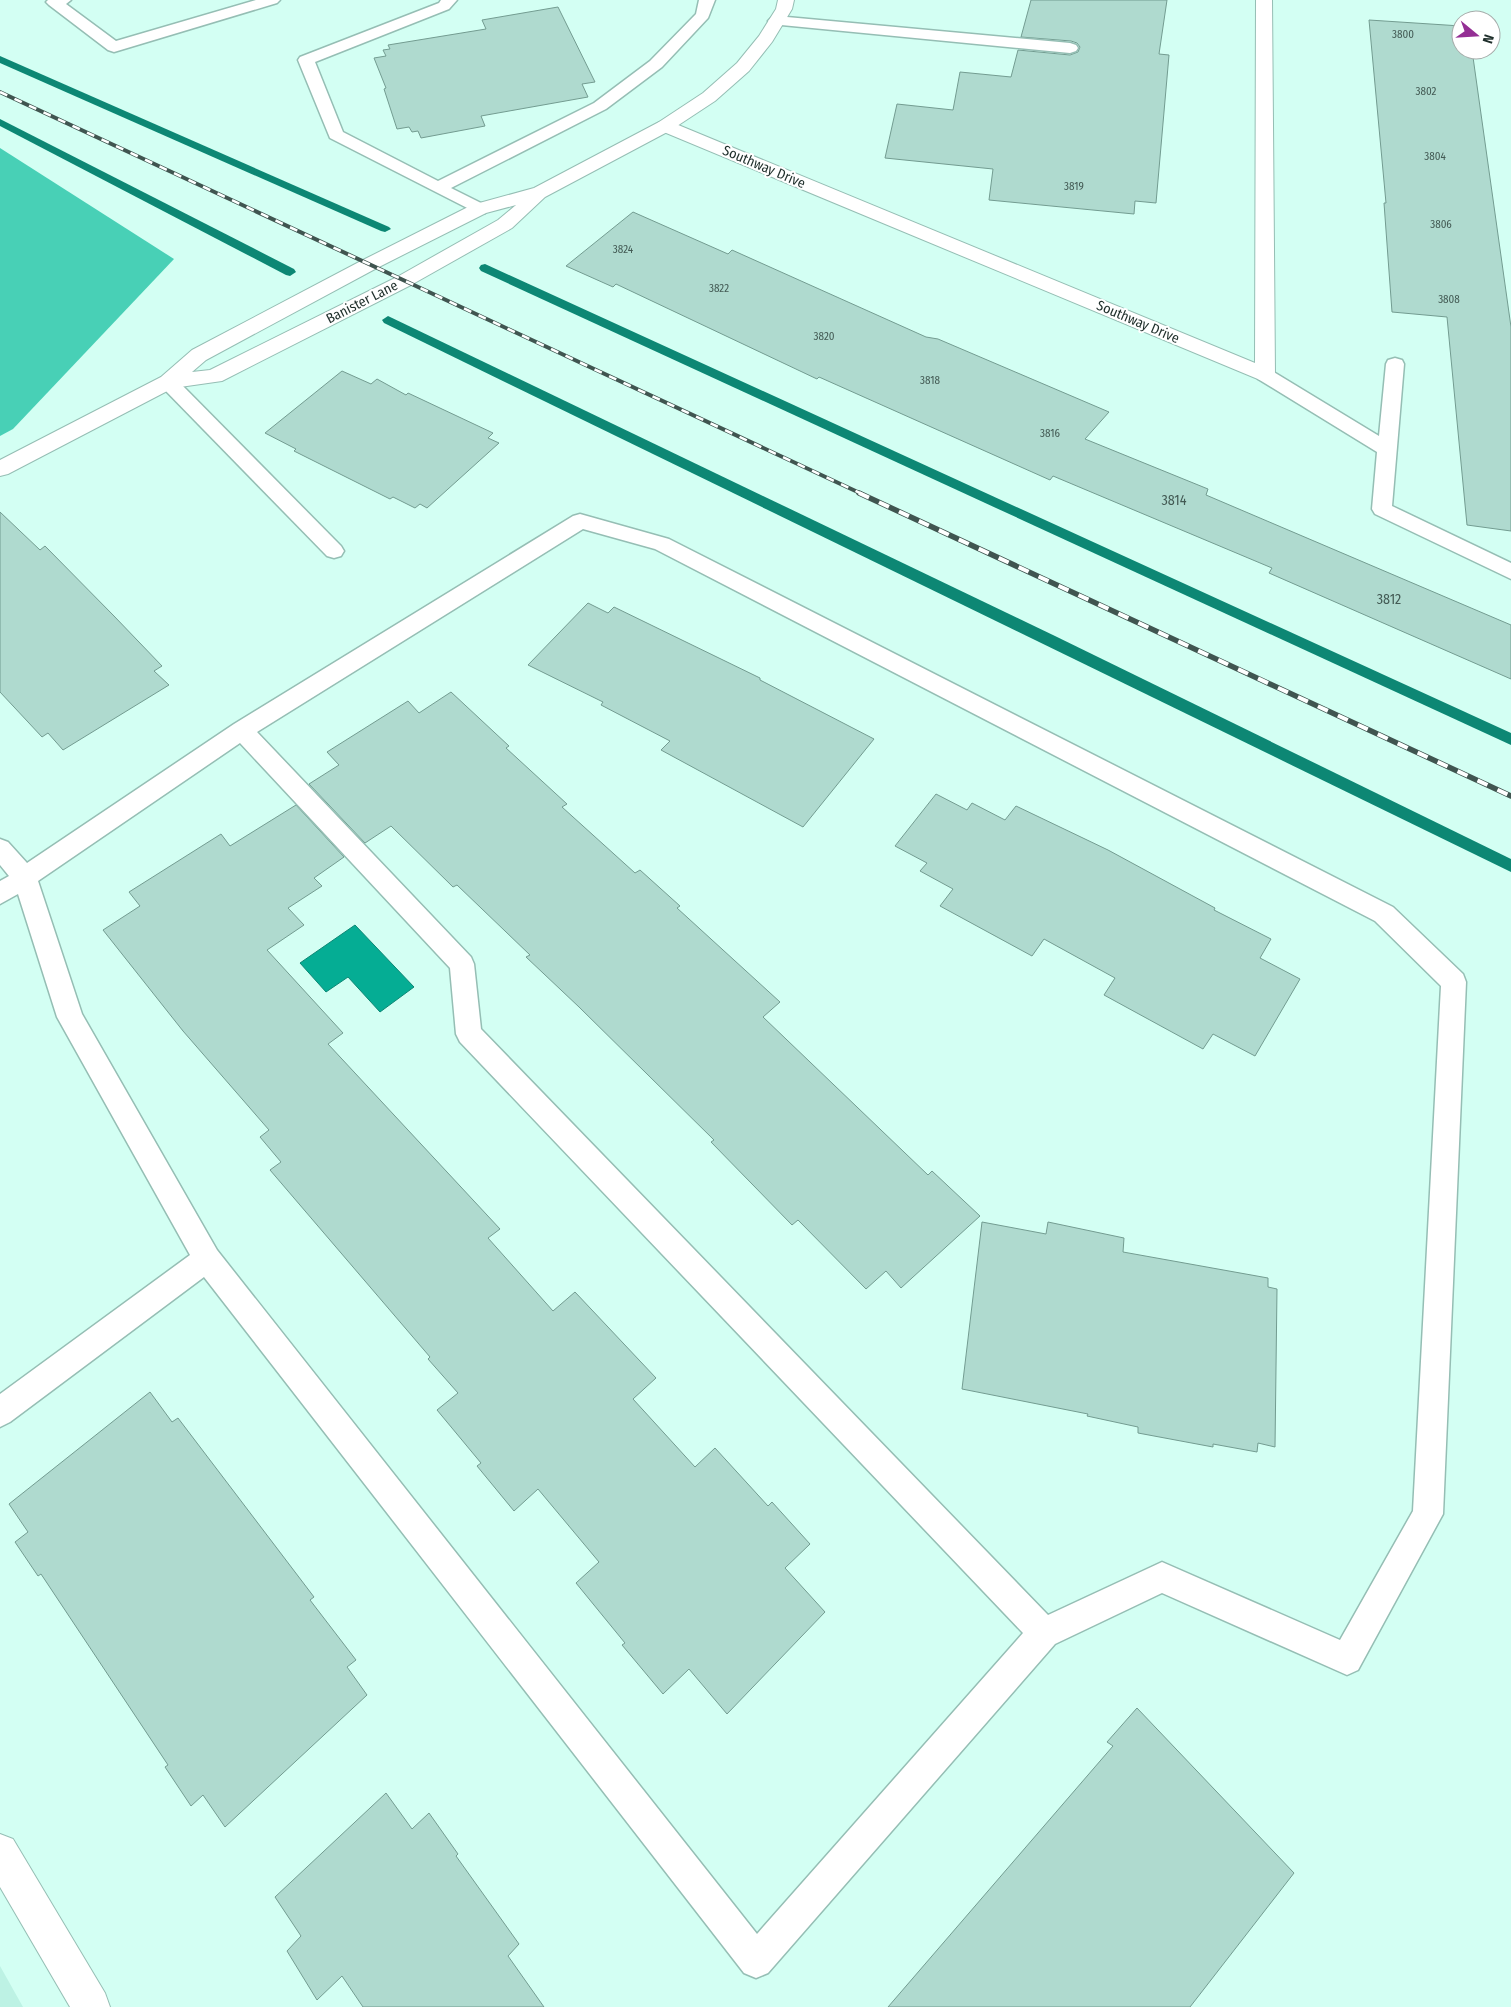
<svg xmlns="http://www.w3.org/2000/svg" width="1511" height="2007" font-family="'Fira Sans Condensed',sans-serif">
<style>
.built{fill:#bdf2e4}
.forest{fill:#48d0b6}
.water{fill:#05ad94;stroke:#0d8774}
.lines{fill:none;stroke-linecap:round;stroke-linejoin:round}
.stream{fill:#0d8774;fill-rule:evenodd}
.building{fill:#afdacf;stroke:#739c91}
.service-casing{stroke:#95beb4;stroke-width:3}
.minor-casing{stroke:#95beb4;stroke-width:2}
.tertiary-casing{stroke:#95beb4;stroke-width:2}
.service{fill:#fff;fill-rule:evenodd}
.minor{fill:#fff;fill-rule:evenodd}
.tertiary{fill:#fff;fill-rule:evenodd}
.rail-far1-casing{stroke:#405550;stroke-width:4}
.rail-casing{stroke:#405550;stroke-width:5.5}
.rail-far1{stroke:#fff;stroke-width:2.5;stroke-dasharray:8;stroke-linecap:butt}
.rail{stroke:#fff;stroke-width:4;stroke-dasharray:11;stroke-linecap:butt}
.labels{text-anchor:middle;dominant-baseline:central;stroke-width:4;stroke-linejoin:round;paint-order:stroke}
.far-number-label{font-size:11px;fill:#435a54}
.far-street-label{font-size:14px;fill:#1f2f2b;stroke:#fff}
.number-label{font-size:14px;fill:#435a54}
</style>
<rect width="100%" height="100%" fill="#d3fff3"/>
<path class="built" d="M0,1966L23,2007H0Z"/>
<path class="forest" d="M0,148L174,259L13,429L0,436Z"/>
<path class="water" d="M355,925L414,987L380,1012L348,977L326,992L300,963Z"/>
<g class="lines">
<g class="stream">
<path d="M0,56L389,227L391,229L385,232L381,231L0,63Z"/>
<path d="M0,119L294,269L296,272L290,276L286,275L0,126Z"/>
<path d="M485,264L1511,733V745L481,271L479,268L481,265Z"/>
<path d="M388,316L1055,636L1511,859V872L384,323L382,320Z"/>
</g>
</g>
<g class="building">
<path d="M1031,0H1167L1159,54L1169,55L1156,203L1135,201L1134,214L989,200L993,169L885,158L897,104L953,110L960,72L1011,77L1018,50L1070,55L1078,52L1080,47L1077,43L1071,41L1021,37Z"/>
<path d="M558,7L595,82L582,84L588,97L481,116L485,126L421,138L418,131L412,132L409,127L397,129L384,89L386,88L374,58L386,56L383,50L390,49L388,45L486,29L482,20Z"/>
<path d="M1369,20L1461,26V50H1472L1511,327V531L1467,525L1447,317L1392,312L1384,203H1386Z"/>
<path d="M633,212L728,254L732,250L926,337L938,339L1109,412L1085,439L1208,489L1206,495L1511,625V679L1269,573L1272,568L1053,476L1050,480L819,377L817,379L616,284L613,287L566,266Z"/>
<path d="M342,371L371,384L377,379L406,395L408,393L493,433L488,438L499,443L427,508L420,504L415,508L393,497L390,499L294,451L296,449L265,433Z"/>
<path d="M0,512L40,550L45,546L114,616L162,666L154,671L169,685L63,750L48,733L42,737L0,692Z"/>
<path d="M588,603L608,613L614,607L760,678V680L874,739L803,827L661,750L670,741L601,705L603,702L528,665Z"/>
<path d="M451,692L509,746L506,748L567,804L562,807L635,873L640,870L680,906L677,908L780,1002L763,1017L928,1175L932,1171L980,1216L901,1288L886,1271L866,1289L798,1220L792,1225L711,1142L714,1140L579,1007L526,957L530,955L457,885L453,887L391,826L365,843L309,784L339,765L327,752L408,701L419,713Z"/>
<path d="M936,794L967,810L972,803L1005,820L1016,806L1108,850L1215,908L1214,910L1271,939L1260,958L1300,979L1255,1056L1213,1034L1203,1049L1104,995L1115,978L1044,939L1032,956L940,906L953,889L920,871L927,863L895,846Z"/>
<path d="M296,805L344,857L314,878L322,886L288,908L304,925L267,950L343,1033L328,1044L500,1229L488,1238L553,1311L575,1292L656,1378L633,1399L695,1467L715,1448L768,1506L772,1502L810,1544L785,1568L825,1612L727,1714L689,1669L663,1694L622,1645L625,1643L576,1583L599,1562L538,1489L514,1511L477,1466L481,1463L437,1410L458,1393L428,1359L430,1357L270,1170L281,1162L260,1137L269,1130L183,1031L103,930L140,906L129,892L221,834L230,846Z"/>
<path d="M982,1222L1046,1234L1048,1222L1124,1238L1123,1252L1268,1278V1287L1277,1289L1275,1447L1258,1443L1257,1452L1213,1444V1447L1138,1433V1427L1087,1416L1088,1414L962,1389Z"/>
<path d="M150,1392L172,1422L178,1418L314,1597L310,1600L356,1660L347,1667L367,1695L225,1827L203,1795L191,1806L165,1767L168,1765L41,1574L38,1576L15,1542L28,1532L9,1504Z"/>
<path d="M1137,1708L1294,1873L1190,2007H888L1113,1746L1107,1742Z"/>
<path d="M386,1793L412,1829L429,1813L458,1854L456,1856L519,1944L508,1956L544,2007H363L342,1976L317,2000L287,1951L301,1936L275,1897Z"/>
</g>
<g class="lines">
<defs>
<g id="service">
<path d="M48,0H71L66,4L116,41L256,0H280L277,3L114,52L108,50L49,5L46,2Z"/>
<path d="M441,0H457L449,9L315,62L343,132L438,181L594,103L650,61L696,14L699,0H715L708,18L662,67L606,109L451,188L485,205L488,209L485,213L479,214L330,138L298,60L300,57L439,3Z"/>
<path d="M776,16L1070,43L1076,45L1078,48L1076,51L1070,53L771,24L768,21L771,18Z"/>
<path d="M1395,358L1402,360L1404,364L1392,506L1511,563V579L1375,514L1372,509L1377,452L1258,379L1256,375L1258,371L1265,369L1272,371L1379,436L1386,364L1388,360Z"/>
<path d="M168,376L175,378L341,546L344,551L341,556L334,558L327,556L161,386L159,382L161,378Z"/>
<path d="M580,514L669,539L1393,907L1463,974L1466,982L1443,1514L1358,1670L1347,1675L1162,1593L1055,1644L768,1973L756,1978L744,1973L204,1277L10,1422L0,1427V1394L190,1255L57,1017L18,894L0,904V881L9,876L0,865V839L8,842L27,863L234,724L573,516ZM583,529L655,549L1375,921L1441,986L1413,1511L1340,1640L1162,1562L1048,1615L481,1029L474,964L471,957L257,732ZM240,743L450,968L456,1034L460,1042L1023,1633L757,1934L217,1250L82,1014L38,881Z"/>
</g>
<g id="minor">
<path d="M1256,0H1272L1275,375L1272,380L1265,382L659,130L656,126L659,122L665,121L671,122L1255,363Z"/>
<path d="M0,1834L13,1839L105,1993L110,2007H70L0,1887Z"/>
</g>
<path id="tertiary" d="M778,0H794L792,9L772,42L749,71L715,101L671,130L545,197L512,228L411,285L222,381L173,388L8,474L0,476V460L161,377L192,350L361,261L472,205L534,188L659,122L703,93L737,63L759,36L776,9ZM516,205L498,220L397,277L210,370L192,372L206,360L375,269L486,213Z"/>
</defs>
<use href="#service" class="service-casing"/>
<use href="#minor" class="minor-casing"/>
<use href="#tertiary" class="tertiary-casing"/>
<use href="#service" class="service"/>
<use href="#minor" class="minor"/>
<use href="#tertiary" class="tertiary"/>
<defs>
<path id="rail-far1" d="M0,92L862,494"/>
<path id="rail" d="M859,493L1511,796"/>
</defs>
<use href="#rail-far1" class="rail-far1-casing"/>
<use href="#rail" class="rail-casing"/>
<use href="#rail-far1" class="rail-far1"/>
<use href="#rail" class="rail"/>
</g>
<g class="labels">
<g class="far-number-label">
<text x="1403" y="34">3800</text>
<text x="1426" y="91">3802</text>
<text x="1435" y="156">3804</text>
<text x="1074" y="186">3819</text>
<text x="1441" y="224">3806</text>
<text x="623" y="249">3824</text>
<text x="719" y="288">3822</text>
<text x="1449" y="299">3808</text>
<text x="824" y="336">3820</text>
<text x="930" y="380">3818</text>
<text x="1050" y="433">3816</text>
</g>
<g class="far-street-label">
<text transform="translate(764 167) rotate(23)">Southway Drive</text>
<text transform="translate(362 302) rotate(-27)">Banister Lane</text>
<text transform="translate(1138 322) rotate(23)">Southway Drive</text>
</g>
<g class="number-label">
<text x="1174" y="500">3814</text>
<text x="1389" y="599">3812</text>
</g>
</g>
<g transform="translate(1476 35) rotate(108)"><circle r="24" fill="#ffffff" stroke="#a5acaa"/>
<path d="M0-4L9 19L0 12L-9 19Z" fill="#942f94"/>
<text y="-8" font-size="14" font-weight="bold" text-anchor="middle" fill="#1f2f2b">N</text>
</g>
</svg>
